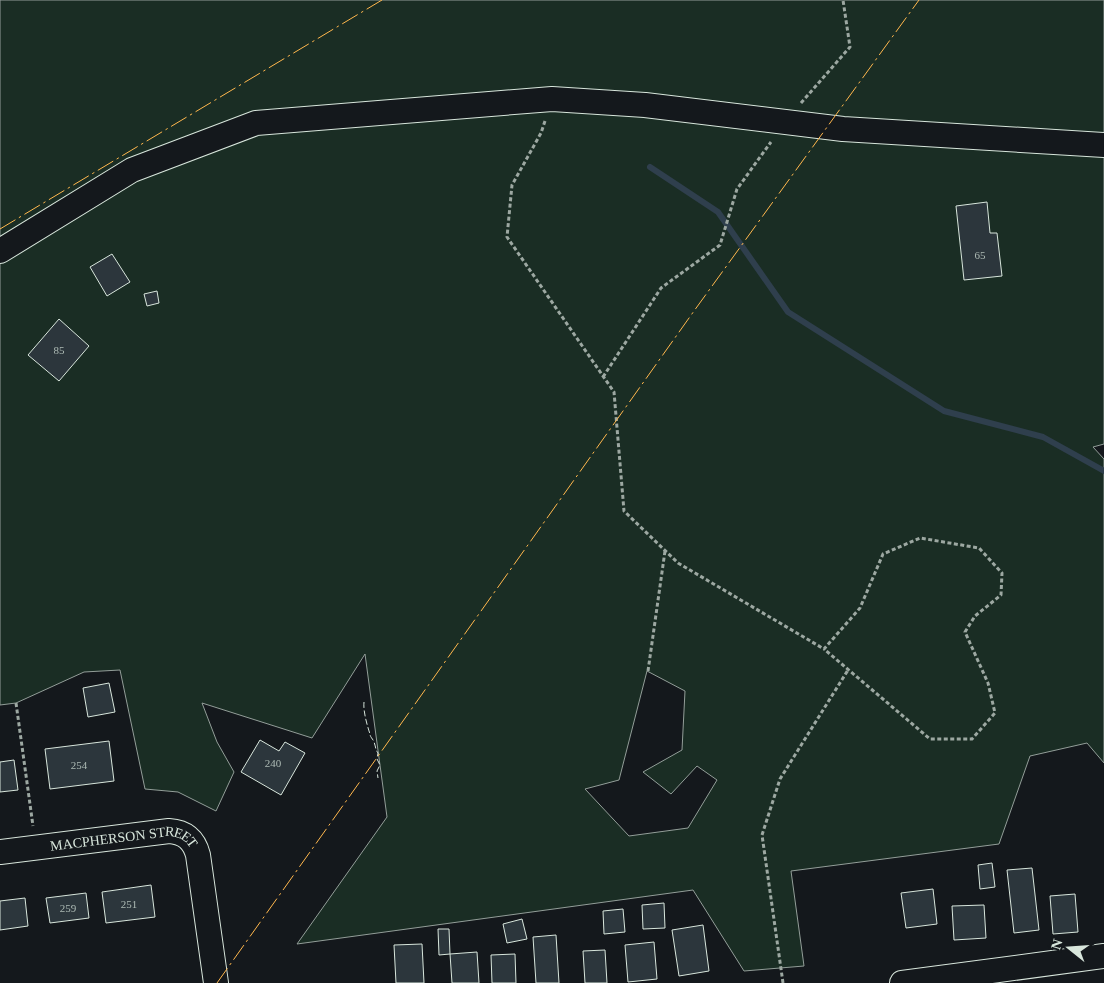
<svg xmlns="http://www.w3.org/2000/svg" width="1104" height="983" font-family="'Times New Roman',serif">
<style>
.green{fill:#1a2d24;stroke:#939e99;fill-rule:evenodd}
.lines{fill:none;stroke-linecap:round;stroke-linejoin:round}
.stream{stroke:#2f3f4d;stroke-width:6}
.building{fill:#2c363c;stroke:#d8e6dc}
.minor-casing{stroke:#d8e6dc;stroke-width:26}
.path{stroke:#9da8a2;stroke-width:3;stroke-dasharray:4 2.5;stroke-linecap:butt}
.minor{stroke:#14181c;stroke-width:24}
.fence{stroke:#d8e6dc;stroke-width:1;stroke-dasharray:6 2.5;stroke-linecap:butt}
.power{stroke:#ffb74d;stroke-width:1;stroke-dasharray:18 4 2.5 4;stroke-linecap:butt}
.labels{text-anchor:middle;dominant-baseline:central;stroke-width:4;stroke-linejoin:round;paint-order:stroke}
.number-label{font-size:11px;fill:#adbab4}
.street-label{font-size:14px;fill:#d8e6dc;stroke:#14181c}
</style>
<rect width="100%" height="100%" fill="#14181c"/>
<path class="green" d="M0,0H1104V444L1093,447L1104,459V763L1087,743L1030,756L999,844L791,871L804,966L744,971L693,890L297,944L387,817L365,654L312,738L202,703L217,742L234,772L216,811L178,792L145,789L120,670L84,672L16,703L0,705ZM647,671L685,691L682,750L643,772L671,794L697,766L717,780L688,828L629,836L585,789L619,780Z"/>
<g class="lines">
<path class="stream" d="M650,167L718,212L788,312L944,411L1043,437L1104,471"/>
</g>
<g class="building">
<path d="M987,202L990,233H997L1002,276L964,280L956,206Z"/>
<path d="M112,254L130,282L107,296L90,267Z"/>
<path d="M157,291L159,303L147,306L144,294Z"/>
<path d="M59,319L89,346L59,381L28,355Z"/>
<path d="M109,683L115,712L88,717L83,688Z"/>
<path d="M260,740L279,751L285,742L305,753L281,795L241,772Z"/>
<path d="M109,741L114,781L50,789L45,749Z"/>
<path d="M14,760L18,790L0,792V762Z"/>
<path d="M992,863L995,887L980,889L978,865Z"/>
<path d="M1032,868L1039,930L1014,933L1007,870Z"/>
<path d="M151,885L155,917L106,923L102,892Z"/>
<path d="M933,889L937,924L906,928L901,893Z"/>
<path d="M86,893L89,918L50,923L46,898Z"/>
<path d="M1075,894L1078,932L1053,934L1050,896Z"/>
<path d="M25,898L28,926L0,930V901Z"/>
<path d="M664,903L665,928L643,929L642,905Z"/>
<path d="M984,905L986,938L954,940L952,906Z"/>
<path d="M623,909L625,932L604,934L603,911Z"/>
<path d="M522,919L527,939L507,943L503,924Z"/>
<path d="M703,925L709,971L679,976L672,930Z"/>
<path d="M438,929H449L450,954L439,955Z"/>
<path d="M556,935L559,983H536L533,937Z"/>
<path d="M654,942L657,979L628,982L625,945Z"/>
<path d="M422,944L424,983H396L394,945Z"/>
<path d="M605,950L607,983H585L583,951Z"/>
<path d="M477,952L479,983H452L450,954Z"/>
<path d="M515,954L516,983H492L491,955Z"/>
</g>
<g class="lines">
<defs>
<g id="minor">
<path d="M0,251L132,170L256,123L552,99L645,105L843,129L1104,145"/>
<path id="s1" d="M0,852L169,831C185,832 194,840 198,855L216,983"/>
<path d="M902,983L1104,956"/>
</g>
</defs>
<use href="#minor" class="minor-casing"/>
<g class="path">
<path d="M801,103L850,47L843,0"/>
<path d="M545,121L541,133L512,185L507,237L614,392L624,511L678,563L824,649L860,608L883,554L920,538L979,548L1002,573L1001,595L975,616L965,632L988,683L995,713L972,739H930L824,649"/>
<path d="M603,377L661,288L720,245L737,189L771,142"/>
<path d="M648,671L665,551"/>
<path d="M16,703L33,826"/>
<path d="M783,983L762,835L780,779L848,670"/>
</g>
<use href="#minor" class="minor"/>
<path class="fence" d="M364,702C363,711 367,725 370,734C370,737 373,739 374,742C376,747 375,749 378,753L377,759L380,765L377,771L378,778"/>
<g class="power">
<path d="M0,229L382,0"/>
<path d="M217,983L694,311L919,0"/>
</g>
</g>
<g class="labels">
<g class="number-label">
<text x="980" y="255">65</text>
<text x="59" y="350">85</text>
<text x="273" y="763">240</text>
<text x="79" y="765">254</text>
<text x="129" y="904">251</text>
<text x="68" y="908">259</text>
</g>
<g class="street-label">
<text stroke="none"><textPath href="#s1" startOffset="126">MACPHERSON STREET</textPath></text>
</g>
</g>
<g transform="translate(1069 948) rotate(287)" stroke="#14181c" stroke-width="4" paint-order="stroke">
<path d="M0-4L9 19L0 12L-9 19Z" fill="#d8e6dc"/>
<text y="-8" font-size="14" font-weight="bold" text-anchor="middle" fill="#d8e6dc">N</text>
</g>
</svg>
